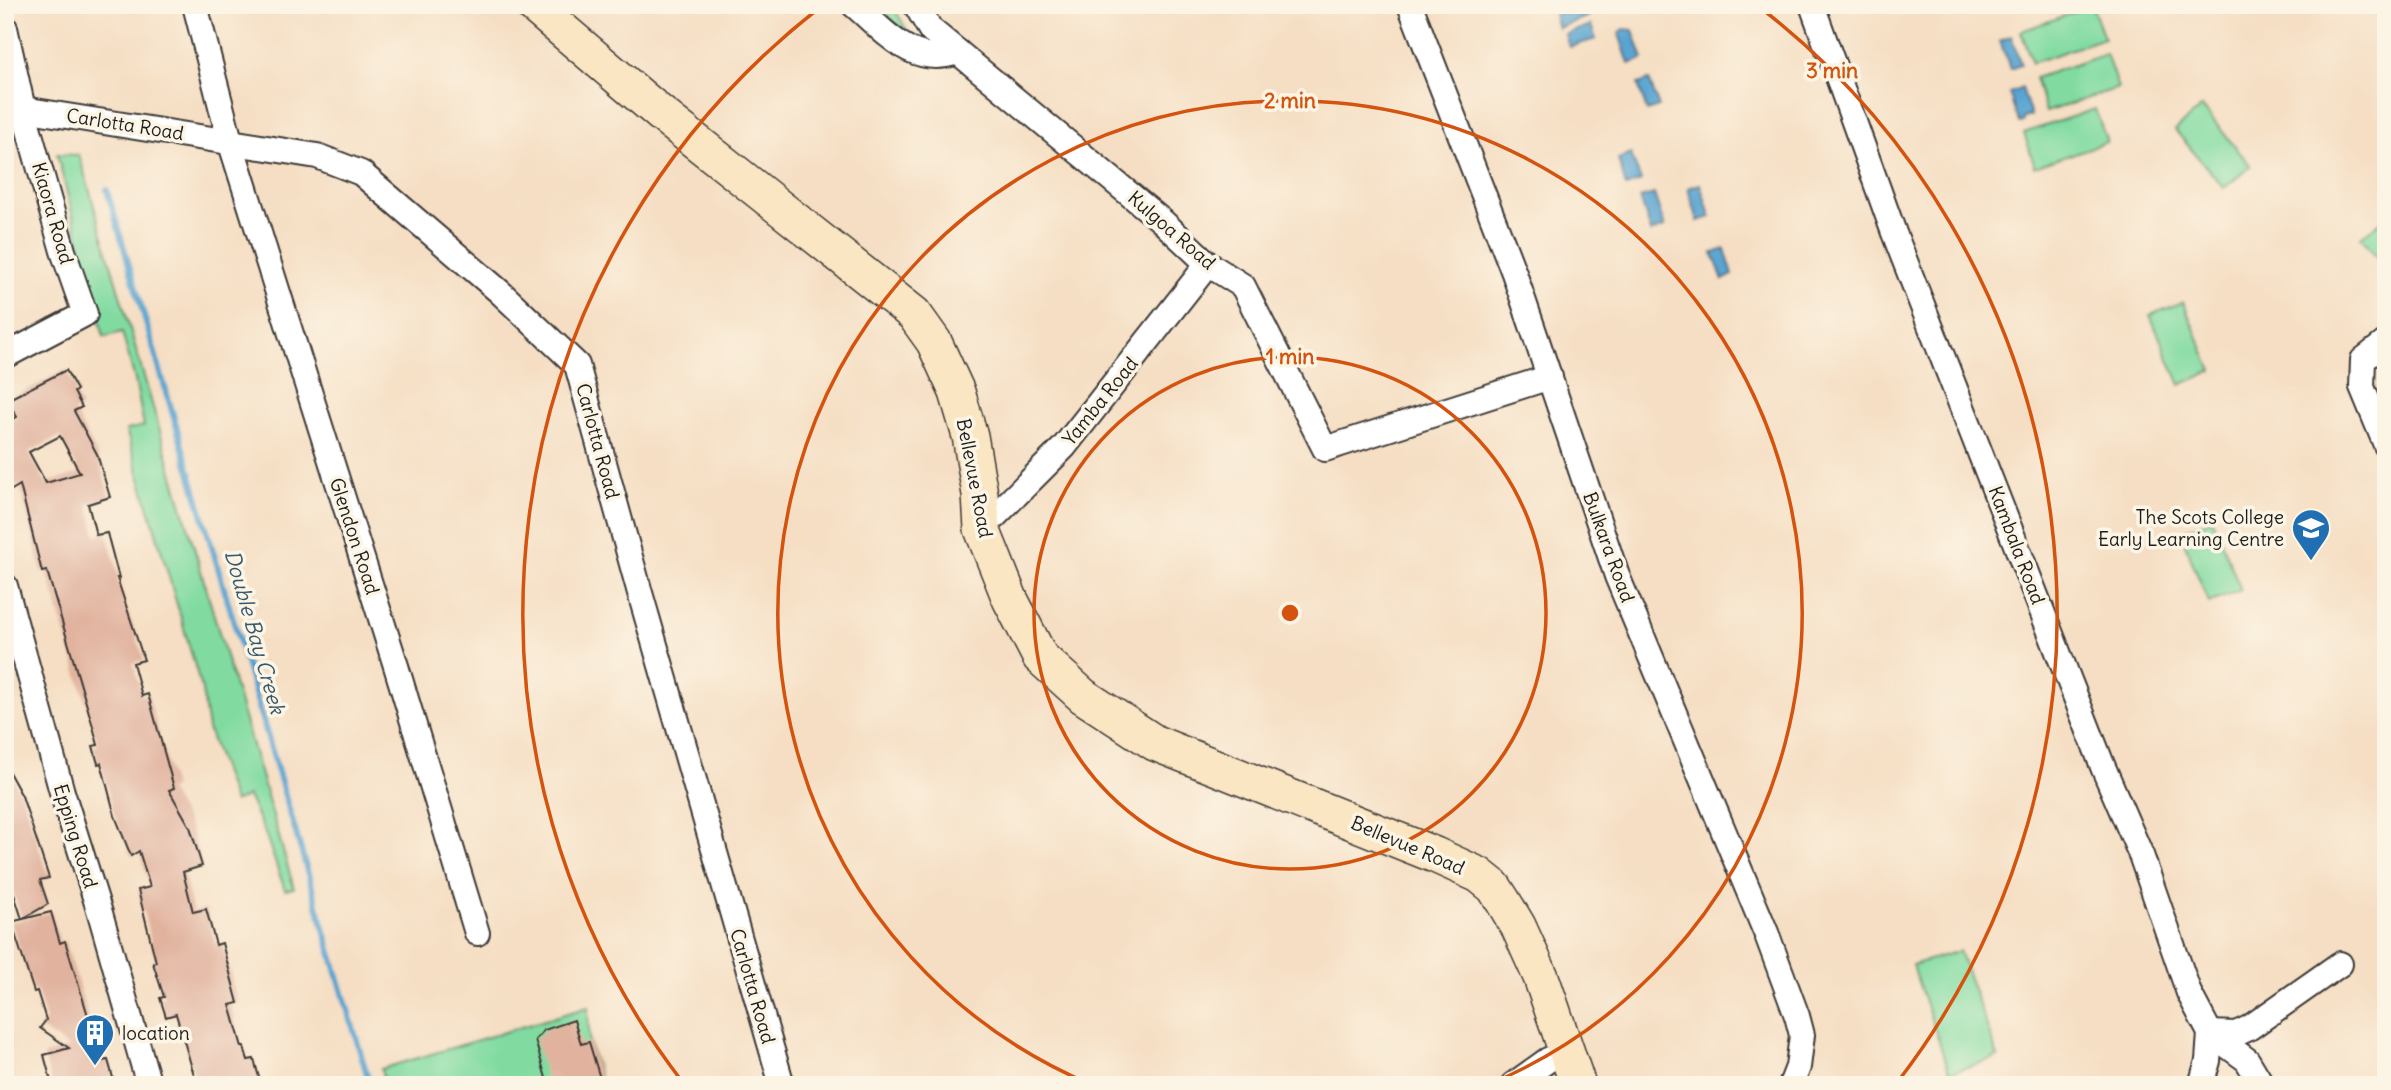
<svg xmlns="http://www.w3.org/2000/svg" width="2391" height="1090" font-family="Delius,sans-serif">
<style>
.green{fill:#81dba1;stroke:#4e7c5e;stroke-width:2}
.water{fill:#57a3d0;stroke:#3a6076;stroke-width:2}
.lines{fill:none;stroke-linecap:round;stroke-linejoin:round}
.stream{stroke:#57a3d0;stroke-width:6}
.building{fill:#e1b39f;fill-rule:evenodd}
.street-casing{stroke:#3d3935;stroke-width:28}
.secondary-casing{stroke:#3d3935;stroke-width:38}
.street{stroke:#fff;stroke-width:24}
.secondary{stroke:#fbe6c4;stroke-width:35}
.ring{fill:none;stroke:#d4530e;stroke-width:3.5}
.labels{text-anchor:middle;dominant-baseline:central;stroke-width:7;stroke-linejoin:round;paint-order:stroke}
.street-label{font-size:19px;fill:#1c1c1c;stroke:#fcf5e5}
.poi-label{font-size:19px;fill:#1c1c1c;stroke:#fcf5e5;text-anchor:end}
.water-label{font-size:21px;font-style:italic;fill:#37596d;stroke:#fcf5e5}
.centre{fill:#d4530e;stroke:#fcf5e5;stroke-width:3.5}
.ring-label{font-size:21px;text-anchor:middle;font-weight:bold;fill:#d4530e;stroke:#fcf5e5;stroke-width:7;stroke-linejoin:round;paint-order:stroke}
</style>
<rect width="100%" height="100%" fill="#fcf5e5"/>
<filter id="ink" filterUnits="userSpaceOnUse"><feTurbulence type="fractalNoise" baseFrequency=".0143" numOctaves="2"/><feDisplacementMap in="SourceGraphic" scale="14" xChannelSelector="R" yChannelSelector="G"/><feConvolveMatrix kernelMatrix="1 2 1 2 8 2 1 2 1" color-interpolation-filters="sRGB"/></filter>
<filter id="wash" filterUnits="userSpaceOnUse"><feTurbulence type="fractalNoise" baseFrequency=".00686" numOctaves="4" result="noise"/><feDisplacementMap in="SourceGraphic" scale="28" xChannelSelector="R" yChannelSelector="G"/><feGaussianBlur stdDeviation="1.57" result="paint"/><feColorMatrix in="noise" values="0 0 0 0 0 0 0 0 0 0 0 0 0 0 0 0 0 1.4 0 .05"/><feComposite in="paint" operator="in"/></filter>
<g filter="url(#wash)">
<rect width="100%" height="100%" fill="#f5dec3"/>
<g class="green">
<path d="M876,5H892L907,30L905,32Z"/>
<path d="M2092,6L2104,38L2032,63L2021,31Z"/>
<path d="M2106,54L2118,88L2046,112L2035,78Z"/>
<path d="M2202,107L2251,166L2224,188L2175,130Z"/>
<path d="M2095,109L2107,142L2035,167L2024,133Z"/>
<path d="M57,154L79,155L294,888L285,890L265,833L248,796L234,802L208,729L202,690L126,430L144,426L135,380L122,332L104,337Z"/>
<path d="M2386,218V263L2383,265L2361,237Z"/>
<path d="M2183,302L2212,371L2180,385L2150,315Z"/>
<path d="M2212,519L2241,590L2209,603L2180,532Z"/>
<path d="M1959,951L1998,1057L1950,1073L1912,965Z"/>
<path d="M588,1007L589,1042L602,1085H385L381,1069Z"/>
</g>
<g class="water">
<path d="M1580,5H1587L1589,16L1558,28L1554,15Z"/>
<path d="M1591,25L1596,39L1569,47L1565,34Z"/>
<path d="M1624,29L1633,30L1643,59L1629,64L1619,34Z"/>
<path d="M2011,36L2021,65L2010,69L2000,41Z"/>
<path d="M1649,80L1659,107L1647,111L1638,84Z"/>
<path d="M2022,88L2031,116L2023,118V122L2019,123L2009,93Z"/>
<path d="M1631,154L1641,181L1626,187L1618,159Z"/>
<path d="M1700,184L1711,217L1698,221L1688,188Z"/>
<path d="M1654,194L1665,227L1651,232L1640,198Z"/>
<path d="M1725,249L1733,275L1723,280L1713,253Z"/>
</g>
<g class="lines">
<path class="stream" d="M107,190L370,1085"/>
</g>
<g id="blocks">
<g class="building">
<path d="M66,370L77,390L74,392L82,407L74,411L97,454L110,497L88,504L96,535L107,533L119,578H117L144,660L133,663L142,696L148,694L174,788L169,790L190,827L202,866L183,872L193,912L206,909L216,945L222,943L238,1003L230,1005L242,1047H244L248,1060L254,1059L261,1085H197L176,1014L166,1017L160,998L164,997L153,963L156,962L138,890L150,887L139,851L131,856L115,816L101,763L98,764L93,746L98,745L92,723L47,571L42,572L20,485L5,494V424L17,417L7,400ZM60,436L80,473L46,483L29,452Z"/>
<path d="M5,765L22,796L49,878L40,880L48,904L22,919L5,866Z"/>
<path d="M51,912L60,943L65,941L102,1061L108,1060L115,1085H52L44,1055L69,1048L40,1028L46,1020L37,991L34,992L11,922Z"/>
<path d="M574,1020L581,1044L589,1042L602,1085H548L535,1040L544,1030Z"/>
</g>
</g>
</g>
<g filter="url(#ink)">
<use href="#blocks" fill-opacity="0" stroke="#3d3935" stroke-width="2"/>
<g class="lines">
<defs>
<g id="street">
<path d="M195,5L230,141L396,666L477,933"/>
<path d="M854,5C886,32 912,68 958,52"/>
<path d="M916,5L930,29L1162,221L1208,264L1243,286L1325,449L1550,377"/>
<path d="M1410,5L1514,273L1617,576L1767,935L1797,1016L1802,1035L1798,1067L1791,1085"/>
<path d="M1812,5L1894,233L2103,767L2141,855L2189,993L2210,1033L2208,1061L2201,1085"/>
<path d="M5,28L23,109L63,251L85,314L5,356"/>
<path d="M23,109L317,156L361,173L500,292L577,365L640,593L782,1085"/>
<path d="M2386,342L2363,360L2362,387L2386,445"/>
<path d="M982,529L1064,447L1208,264"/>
<path d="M5,586L62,792L100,913L149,1085"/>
<path d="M2210,1033L2236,1034L2249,1028L2340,964"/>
<path d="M2210,1033L2247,1060L2262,1085"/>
<path d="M1513,1085L1548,1060L1566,1052"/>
</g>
<path id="secondary" d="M533,5L660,113L914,314L934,342L957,392L970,436L980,494L982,529L1010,599L1040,657L1083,696L1155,743L1435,855L1479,875L1494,887L1503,901L1518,926L1541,977L1578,1085"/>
</defs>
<use href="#street" class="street-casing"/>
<use href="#secondary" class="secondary-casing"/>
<use href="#street" class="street"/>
<use href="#secondary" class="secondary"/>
</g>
</g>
<g class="ring">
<circle cx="1290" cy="613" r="256"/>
<path d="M1090 1084A512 512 0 1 1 1490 1084"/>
<path d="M681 1080A767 767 0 0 1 818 9M1762 9A767 767 0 0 1 1899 1080"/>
</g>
<defs>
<symbol id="school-pin" viewBox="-11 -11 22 30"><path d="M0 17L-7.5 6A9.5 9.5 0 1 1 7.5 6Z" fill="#1f6fb2" stroke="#fcf5e5"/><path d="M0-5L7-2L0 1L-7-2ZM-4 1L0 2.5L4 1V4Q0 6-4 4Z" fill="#fff"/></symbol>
<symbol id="building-pin" viewBox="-11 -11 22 30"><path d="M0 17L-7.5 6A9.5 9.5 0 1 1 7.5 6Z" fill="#1f6fb2" stroke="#fcf5e5"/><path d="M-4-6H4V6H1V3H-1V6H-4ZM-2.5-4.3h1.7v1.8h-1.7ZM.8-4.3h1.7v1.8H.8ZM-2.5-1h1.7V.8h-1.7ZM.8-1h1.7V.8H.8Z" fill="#fff"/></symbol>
</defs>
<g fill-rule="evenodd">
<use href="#school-pin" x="2289" y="506" width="44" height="60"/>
<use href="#building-pin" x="73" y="1011" width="44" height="60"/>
</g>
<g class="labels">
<g class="street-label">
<text transform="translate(125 124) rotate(9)">Carlotta Road</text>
<text transform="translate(53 213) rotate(74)">Kiaora Road</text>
<text transform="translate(1172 230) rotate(41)">Kulgoa Road</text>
<text transform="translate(1100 401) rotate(-51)">Yamba Road</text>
<text transform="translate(598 441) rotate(75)">Carlotta Road</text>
<text transform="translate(975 478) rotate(79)">Bellevue Road</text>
<text transform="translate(355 536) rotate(72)">Glendon Road</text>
<text transform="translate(2017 545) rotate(69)">Kambala Road</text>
<text transform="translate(1609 547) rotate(70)">Bulkara Road</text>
<text transform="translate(76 836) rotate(73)">Epping Road</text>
<text transform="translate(1408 845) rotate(23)">Bellevue Road</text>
<text transform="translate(753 986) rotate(74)">Carlotta Road</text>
</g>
<g class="poi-label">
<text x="2284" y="517">The Scots College<tspan x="2284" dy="22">Early Learning Centre</tspan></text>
<text x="122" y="1033" text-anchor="start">location</text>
</g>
<g class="water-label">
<text transform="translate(255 632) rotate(74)">Double Bay Creek</text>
</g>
</g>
<circle cx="1290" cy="613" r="10" class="centre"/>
<g class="ring-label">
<text x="1832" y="78">3 min</text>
<text x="1290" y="108">2 min</text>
<text x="1290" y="364">1 min</text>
</g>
<rect width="2391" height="1090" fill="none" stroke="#fcf5e5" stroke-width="28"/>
</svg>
